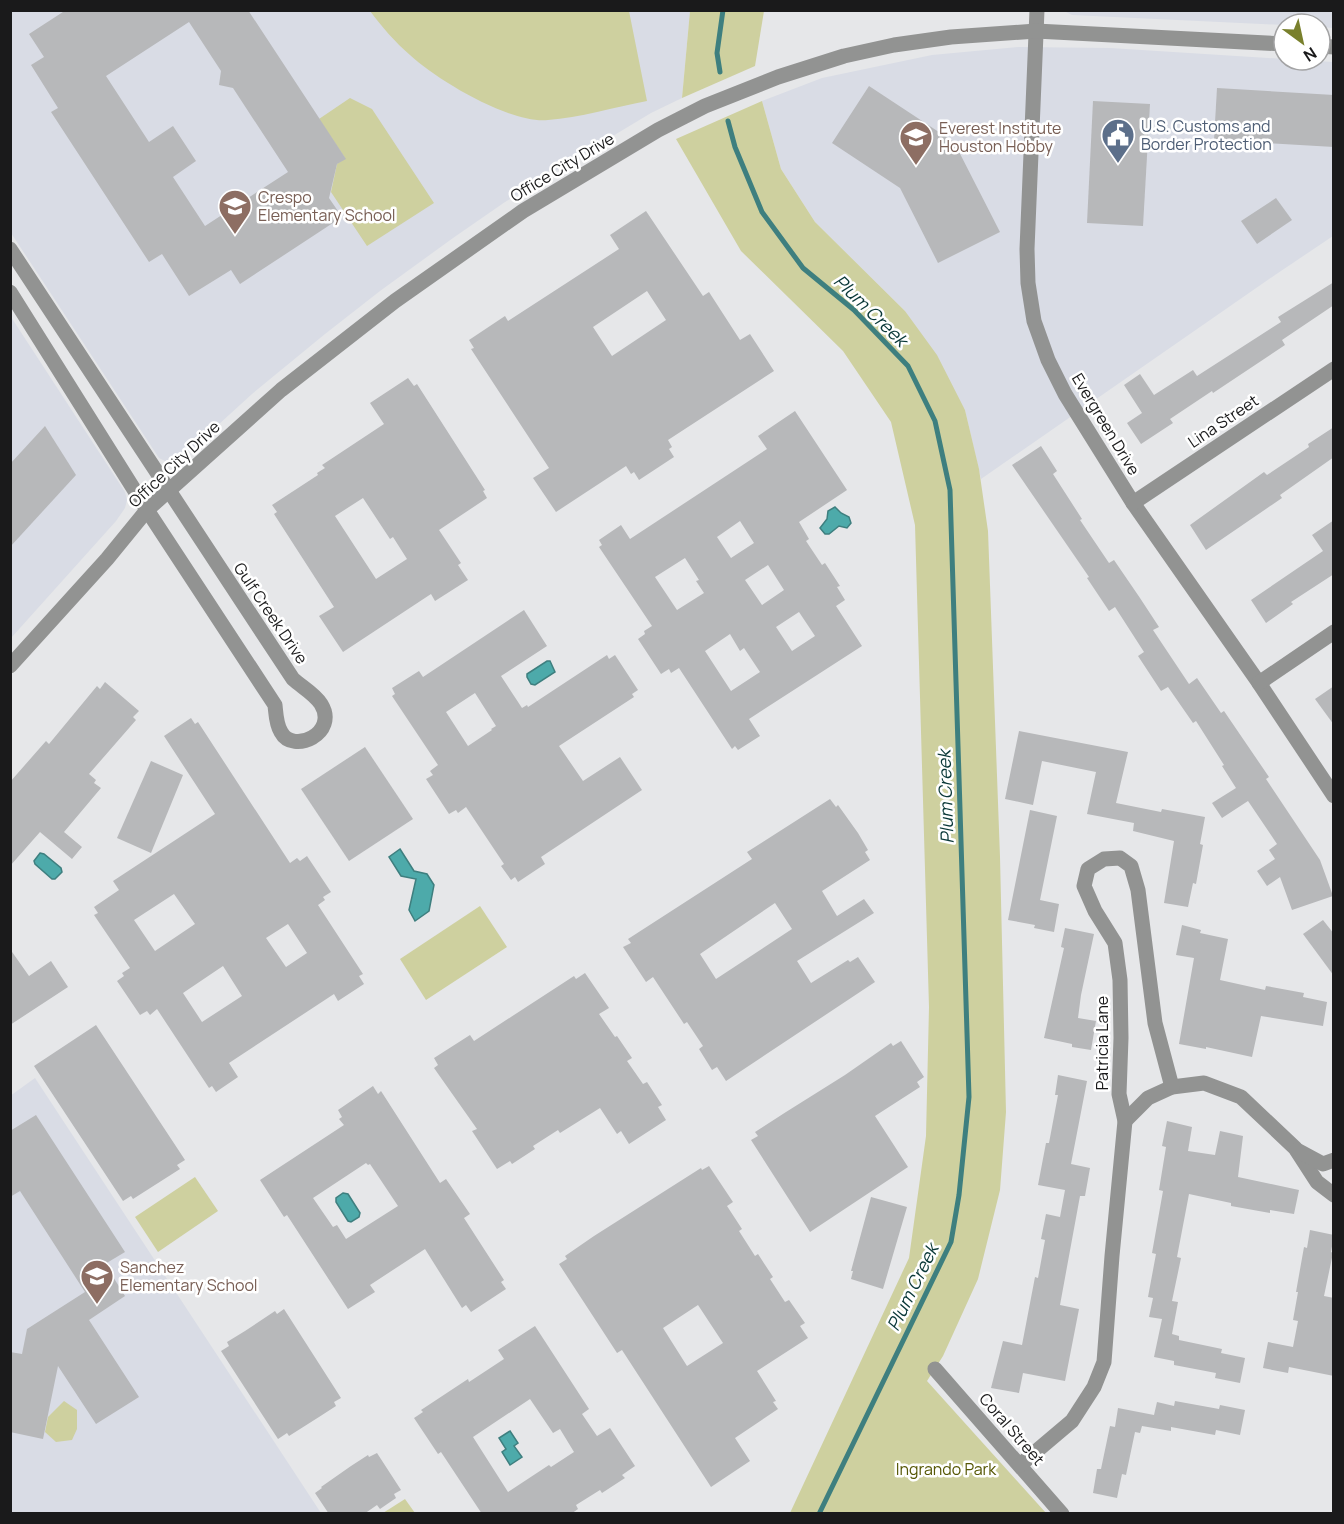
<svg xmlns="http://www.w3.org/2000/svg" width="1344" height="1524" font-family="Manrope,sans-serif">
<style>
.built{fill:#d9dce5}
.green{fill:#ced09f}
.water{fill:#4daaaa;stroke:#3e7f7f;stroke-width:1.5}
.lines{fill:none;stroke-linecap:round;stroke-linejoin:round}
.stream{stroke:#3e7f7f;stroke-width:5}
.building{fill:#b7b8ba;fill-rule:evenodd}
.minor{stroke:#929392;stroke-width:15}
.tertiary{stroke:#929392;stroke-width:15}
.labels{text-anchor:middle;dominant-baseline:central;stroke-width:5;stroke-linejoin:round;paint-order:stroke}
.service-label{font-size:16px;fill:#4e5e75;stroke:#fff;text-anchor:start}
.education-label{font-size:16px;fill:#785e54;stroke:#fff;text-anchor:start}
.street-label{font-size:16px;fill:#1a1a1b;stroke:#fff}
.park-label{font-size:16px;fill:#565705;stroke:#fff}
.water-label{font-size:18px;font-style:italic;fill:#093737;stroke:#fff}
</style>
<rect width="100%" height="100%" fill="#e6e7e9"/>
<g class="built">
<path d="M11,11H690L682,98L651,113L573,160L505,202L453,238L380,291L325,334L252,394L184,456L175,461H165L159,458L11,233Z"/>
<path d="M1064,11H1333V28L1320,27V24L1284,25L1072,15Z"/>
<path d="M1018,47L1110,48L1333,62V236L1275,275L981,479L965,410L905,311L815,222L781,169L762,101L822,78L932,55Z"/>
<path d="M11,317L125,492L127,500L125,508L116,521L11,638Z"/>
<path d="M35,1078L321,1513H11L10,1096Z"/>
</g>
<g class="green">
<path d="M370,11H629L647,101C615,107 579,118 548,120C510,124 437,80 410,55C395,42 382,27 370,11Z"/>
<path d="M690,11H764L755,66L682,98Z"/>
<path d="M350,98L372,109L434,203L367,246L331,192L337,164L345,158L319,119Z"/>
<path d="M762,101L781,169L815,222L905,311L937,355L965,410L979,469L988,531L1000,857L1006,1112L1000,1190L978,1279L943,1356L927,1381L1046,1513H790L909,1258L926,1136L929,1007L915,525L891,422L843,351L741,251L676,139Z"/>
<path d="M480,906L507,947L426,1000L400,959Z"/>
<path d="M195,1177L218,1211L158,1252L135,1217Z"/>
<path d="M64,1401L77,1410V1429L72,1440L56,1442L45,1432L48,1417Z"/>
<path d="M405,1499L415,1513H383Z"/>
</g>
<g class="water">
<path d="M835,507L841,513L849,517L851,523L847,528L839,526L829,534H825L820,528L827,519L828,511Z"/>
<path d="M547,661H550L555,672L535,685L531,684L527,677V674Z"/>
<path d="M400,849L414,871L427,874L434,885L429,911L415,921L409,910L416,879L401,876L389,857Z"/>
<path d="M40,853L44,854L61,868L62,872L55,879H52L35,864L34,861Z"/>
<path d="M343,1193L348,1194L360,1213L359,1217L351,1222L348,1221L336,1202V1198Z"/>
<path d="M510,1431L518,1443L514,1446L522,1457L510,1465L502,1452L506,1449L499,1438Z"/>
</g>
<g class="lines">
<g class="stream">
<path d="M720,72L717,53L723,10"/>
<path d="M728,121L735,147L762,212L803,268L854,310L908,366L935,421L950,490L969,1097L959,1195L951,1242L819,1514"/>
</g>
</g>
<g class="building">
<path d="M66,10H248L346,159L337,164L329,198L342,217L240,284L231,270L189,296L162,254L149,262L51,112L58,108L31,65L44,57L29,34ZM189,22L221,71L219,85L233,88L288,172L205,226L173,177L196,161L173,126L149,142L106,76Z"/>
<path d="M869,86L954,142L1000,232L938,263L900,188L832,143Z"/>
<path d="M1217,88L1334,95V147L1214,140Z"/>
<path d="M1093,101L1150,104L1143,226L1087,223Z"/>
<path d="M1276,198L1292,220L1257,244L1241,221Z"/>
<path d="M646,211L703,296L709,292L740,340L750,334L774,371L668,440L672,447L669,449L674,457L639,480L634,472L631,474L626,466L556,512L533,478L549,468L471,349L474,348L469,340L505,316L508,321L619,249L610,235ZM647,291L666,320L612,356L593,327Z"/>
<path d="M1334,282V305L1282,340L1285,345L1213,393L1212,391L1170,419L1173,423L1141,444L1127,423L1142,413L1124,385L1140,374L1154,395L1193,370L1197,376L1281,322L1278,317Z"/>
<path d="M408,378L414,386L417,384L485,490L483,491L487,498L439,530L461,563L458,565L468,580L435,601L431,594L343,652L319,616L334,607L274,514L277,512L272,505L318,475L317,473L325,468L322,465L384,424L370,403ZM363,498L390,539L393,537L407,559L376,579L335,516Z"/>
<path d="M795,411L847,490L799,522L809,539L806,541L822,565L825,563L840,586L837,587L845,600L836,606L862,646L749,719L760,736L738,750L735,746L732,749L679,668L671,673L669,669L661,674L638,639L645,634L644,631L652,626L599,547L602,545L599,540L621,525L630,539L767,449L758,436ZM740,521L754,543L731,558L717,537ZM685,558L699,580L696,581L704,593L677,610L655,577ZM768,565L784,590L762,605L745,580ZM799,612L815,636L792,651L776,627ZM730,634L740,651L744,648L760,672L731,691L705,651Z"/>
<path d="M45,426L76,475L10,547V464Z"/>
<path d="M1334,427V457L1280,495L1282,498L1206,550L1190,525L1264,472L1267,475L1309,447L1308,444Z"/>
<path d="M1041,446L1057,471L1053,474L1082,519L1080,520L1109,563L1114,560L1140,598L1159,627L1153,630L1189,684L1197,678L1221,713L1224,711L1269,777L1266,779L1320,860L1333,896L1292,910L1280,877L1267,886L1257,871L1275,859L1269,850L1277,844L1248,801L1222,818L1212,803L1236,788L1222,766L1224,765L1196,721L1193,723L1168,687L1161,691L1138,656L1144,652L1115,607L1109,611L1087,578L1089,577L1012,465Z"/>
<path d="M1334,520V574L1291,602L1293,604L1266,623L1251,600L1323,551L1312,535Z"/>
<path d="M524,610L547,646L501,676L522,708L527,705L528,707L607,655L609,659L615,655L638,690L632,694L634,697L559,746L583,781L620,757L642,790L541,857L545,864L518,882L515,877L511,880L501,866L504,864L466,807L458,813L456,810L449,814L426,779L433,775L430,771L438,765L392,696L395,694L392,688L419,671L423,677ZM475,693L496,726L491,729L492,730L468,746L446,712Z"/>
<path d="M105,682L139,711L133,717L136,720L89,774L96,780L94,783L101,788L64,832L82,847L72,859L40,832L10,866V782L46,741L49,744L97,686L100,689Z"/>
<path d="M1334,686V725L1315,699Z"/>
<path d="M191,718L195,724L198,722L290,863L297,858L300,861L307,856L331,892L323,897L325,900L318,905L363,974L359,976L364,984L338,1001L334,994L229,1063L238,1077L216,1092L212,1086L209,1088L157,1009L150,1015L147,1011L140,1015L117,981L124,976L122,973L130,968L94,915L98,913L94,907L119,890L113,881L215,814L164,736ZM174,894L195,924L155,951L134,920ZM288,924L307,953L286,967L266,938ZM223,966L242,996L202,1022L183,993Z"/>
<path d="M1019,731L1128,752L1116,803L1161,812L1162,809L1205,817L1200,844L1203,845L1196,884L1193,883L1188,907L1164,903L1174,841L1133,831L1134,823L1087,814L1096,772L1042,761L1033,805L1005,799Z"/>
<path d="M365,747L413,819L349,861L301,789Z"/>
<path d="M151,761L183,775L151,853L117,838Z"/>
<path d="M830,799L836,807L838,805L858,833L868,850L865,852L870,860L822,891L837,916L864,899L874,913L797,961L811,983L848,960L850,962L858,957L875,982L726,1081L717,1067L712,1070L699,1049L703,1046L687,1022L684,1024L653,977L646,982L623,947L631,943L628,939L752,859L747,852ZM775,903L792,929L716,979L700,954Z"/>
<path d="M1030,810L1057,816L1040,900L1059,904L1054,932L1034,928L1035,925L1008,920Z"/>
<path d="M1323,920L1334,934V976L1303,934Z"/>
<path d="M1182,925L1201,930L1200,933L1228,939L1220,980L1265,990L1266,986L1304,993L1303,997L1327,1002L1323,1026L1261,1016L1252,1057L1206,1047V1049L1179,1044L1194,958L1176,955Z"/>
<path d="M1065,928L1094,934L1081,995L1078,1018L1096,1021L1091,1050L1072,1047V1044L1044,1038L1064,948L1061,947Z"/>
<path d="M10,949L29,976L51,961L68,987L10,1025Z"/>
<path d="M585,973L609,1008L599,1014L615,1037L617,1036L632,1058L627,1061L643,1084L647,1082L662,1105L658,1107L666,1120L629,1144L621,1131L617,1134L600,1108L560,1133L558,1130L533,1146L535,1149L512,1164L510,1161L497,1169L472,1131L477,1129L434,1068L438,1065L434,1058L470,1035L474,1041L574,976L576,979Z"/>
<path d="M96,1025L185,1160L177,1165L180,1169L133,1199L131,1196L123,1201L34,1066Z"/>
<path d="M901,1041L924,1077L917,1082L920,1087L875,1116L908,1167L810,1232L751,1140L758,1136L755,1132L786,1112L845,1075L891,1043L893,1046Z"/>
<path d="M1058,1075L1087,1081L1071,1164L1090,1168L1085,1196H1080L1060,1305L1079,1309L1065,1381L1023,1373L1019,1393L991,1388L1003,1341L1022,1345L1035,1277L1038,1278L1045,1240L1041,1239L1046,1214L1060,1217L1065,1190L1038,1185L1046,1143H1049L1058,1095H1055Z"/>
<path d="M373,1086L378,1094L381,1091L440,1183L446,1179L470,1214L464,1218L504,1280L501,1282L506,1289L471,1312L466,1305L462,1308L425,1249L370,1285L375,1292L348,1309L287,1215L284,1217L260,1180L344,1125L339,1119L342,1117L338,1110ZM366,1163L368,1165L370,1164L398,1206L346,1239L337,1225L333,1227L313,1198Z"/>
<path d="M36,1115L125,1252L105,1264L125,1296L89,1320L139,1397L96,1424L58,1366L43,1439L10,1432V1352L22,1354L27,1329L85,1292L20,1191L10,1197V1131Z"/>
<path d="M1167,1121L1192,1127L1188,1151L1215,1155L1220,1131L1243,1136L1238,1177L1299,1190L1294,1214L1270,1210V1213L1231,1206V1203L1189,1194L1177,1257L1181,1258L1172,1301L1178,1302L1172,1334L1179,1336V1340L1222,1349L1221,1353L1245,1358L1240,1383L1215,1378L1216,1373L1174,1365V1361L1154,1357L1162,1319L1149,1317L1153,1298L1148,1297L1156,1254L1152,1253L1163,1191L1159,1190L1166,1147L1162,1146Z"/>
<path d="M709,1166L733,1202L727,1206L742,1229L739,1231L755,1256L758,1254L773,1277L770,1279L785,1302L789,1300L805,1323L800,1326L808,1338L757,1371L776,1401L773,1402L778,1409L735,1438L750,1461L711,1487L622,1350L617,1353L559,1264L567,1259L565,1256L594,1236L701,1168L702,1170ZM698,1305L723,1343L687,1366L663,1328Z"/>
<path d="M871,1197L907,1207L883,1289L851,1279L853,1271H851Z"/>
<path d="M1310,1230L1334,1235L1331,1252L1333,1253L1324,1296L1334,1298V1376L1289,1367L1288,1373L1263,1368L1268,1342L1293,1347L1298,1321L1293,1320L1298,1292H1296L1304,1247L1307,1248Z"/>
<path d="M284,1309L341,1398L334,1402L336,1406L319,1417L289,1436L287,1433L278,1439L221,1351L229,1346L227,1342L245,1331L275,1311L277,1314Z"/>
<path d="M535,1326L589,1409L582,1414L597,1436L610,1428L635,1466L622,1475L625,1478L602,1493L600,1490L576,1505L578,1509L571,1514H482L441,1452L438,1454L414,1418L423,1412L421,1410L468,1379L469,1382L504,1359L498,1350ZM530,1399L553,1433L560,1429L574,1452L551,1467L549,1465L508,1492L473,1437Z"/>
<path d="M1175,1401L1219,1409L1220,1405L1245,1410L1240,1435L1216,1430L1215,1435L1171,1427V1431L1142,1426L1140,1433L1135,1432L1126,1475L1122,1474L1117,1498L1093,1493L1097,1469H1101L1110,1426L1115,1427L1118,1408L1154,1415L1157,1402L1174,1406Z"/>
<path d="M377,1453L401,1490L394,1494L396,1498L380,1509L377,1505L364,1514H329L315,1493L322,1488L321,1487L351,1466L368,1455L369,1457Z"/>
</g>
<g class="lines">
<g class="minor">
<path d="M1037,10L1027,249L1028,283L1034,321L1048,360L1065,394L1133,503L1259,683L1334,796"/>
<path d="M10,249L293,679C302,687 315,694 321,704C339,733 293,755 281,732C276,724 276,714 275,705L147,510L10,292"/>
<path d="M1133,503L1334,369"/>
<path d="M1259,683L1334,632"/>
<path d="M1125,1121L1148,1098L1172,1087L1204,1083L1241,1097L1295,1148L1317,1182L1334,1195"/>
<path d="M1297,1150L1323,1164L1334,1160"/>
<path d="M935,1369L1062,1514"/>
<path d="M1020,1465L1072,1421L1094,1387L1104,1362L1112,1256L1125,1121L1119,1094L1121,1038L1120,980L1115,943L1095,911L1084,886L1088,869L1104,859L1120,858L1131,866L1138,890L1155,1023L1172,1087"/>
</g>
<g class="tertiary">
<path d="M1320,46L1334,47"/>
<path d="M10,666L107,559L147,510L281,390L395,301L523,211L658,130L705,106L778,77L844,56L894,45L951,37L1036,31L1284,44"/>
</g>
</g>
<defs>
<symbol id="civic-pin" viewBox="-11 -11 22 30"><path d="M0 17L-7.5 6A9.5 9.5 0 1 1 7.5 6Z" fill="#5c6f8a" stroke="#fff"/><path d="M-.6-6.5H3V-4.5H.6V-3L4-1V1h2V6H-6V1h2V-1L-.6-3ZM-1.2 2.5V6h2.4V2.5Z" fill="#fff"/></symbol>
<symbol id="university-pin" viewBox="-11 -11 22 30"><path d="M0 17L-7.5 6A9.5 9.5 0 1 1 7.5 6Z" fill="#8d6e63" stroke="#fff"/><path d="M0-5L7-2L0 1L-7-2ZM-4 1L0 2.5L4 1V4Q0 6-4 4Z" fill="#fff"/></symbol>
<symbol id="school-pin" viewBox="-11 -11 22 30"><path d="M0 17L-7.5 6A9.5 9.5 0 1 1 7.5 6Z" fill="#8d6e63" stroke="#fff"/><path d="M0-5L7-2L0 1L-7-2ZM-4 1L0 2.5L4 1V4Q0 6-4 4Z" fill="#fff"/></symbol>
</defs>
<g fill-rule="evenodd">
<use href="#civic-pin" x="1099" y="116" width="38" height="52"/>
<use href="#university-pin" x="897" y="118" width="38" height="52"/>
<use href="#school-pin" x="216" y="187" width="38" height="52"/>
<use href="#school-pin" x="78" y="1257" width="38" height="52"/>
</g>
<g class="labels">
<g class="service-label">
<text x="1141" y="126">U.S. Customs and<tspan x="1141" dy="18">Border Protection</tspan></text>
</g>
<g class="education-label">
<text x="939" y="128">Everest Institute<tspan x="939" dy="18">Houston Hobby</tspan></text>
<text x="258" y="197">Crespo<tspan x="258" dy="18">Elementary School</tspan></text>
<text x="120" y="1267">Sanchez<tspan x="120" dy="18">Elementary School</tspan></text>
</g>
<g class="street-label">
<text transform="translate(562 167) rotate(-31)">Office City Drive</text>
<text transform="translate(1223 421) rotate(-34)">Lina Street</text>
<text transform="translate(1106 424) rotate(59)">Evergreen Drive</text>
<text transform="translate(174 464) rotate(-43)">Office City Drive</text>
<text transform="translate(271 613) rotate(56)">Gulf Creek Drive</text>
<text transform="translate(1102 1043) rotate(-90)">Patricia Lane</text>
<text transform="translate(1012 1429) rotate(49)">Coral Street</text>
</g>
<g class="park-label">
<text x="946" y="1469">Ingrando Park</text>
</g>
<g class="water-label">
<text transform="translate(871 310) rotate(44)">Plum Creek</text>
<text transform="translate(945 797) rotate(-92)">Plum Creek</text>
<text transform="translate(912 1287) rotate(-64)">Plum Creek</text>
</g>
</g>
<rect width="1344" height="1524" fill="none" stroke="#1a1a1b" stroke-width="24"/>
<g transform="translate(1302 42) rotate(147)"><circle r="28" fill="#ffffff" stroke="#a3a3a4" stroke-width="1.5"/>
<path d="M0-4.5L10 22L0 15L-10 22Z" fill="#79802c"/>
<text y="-9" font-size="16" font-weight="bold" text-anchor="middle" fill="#1a1a1b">N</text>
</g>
</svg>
